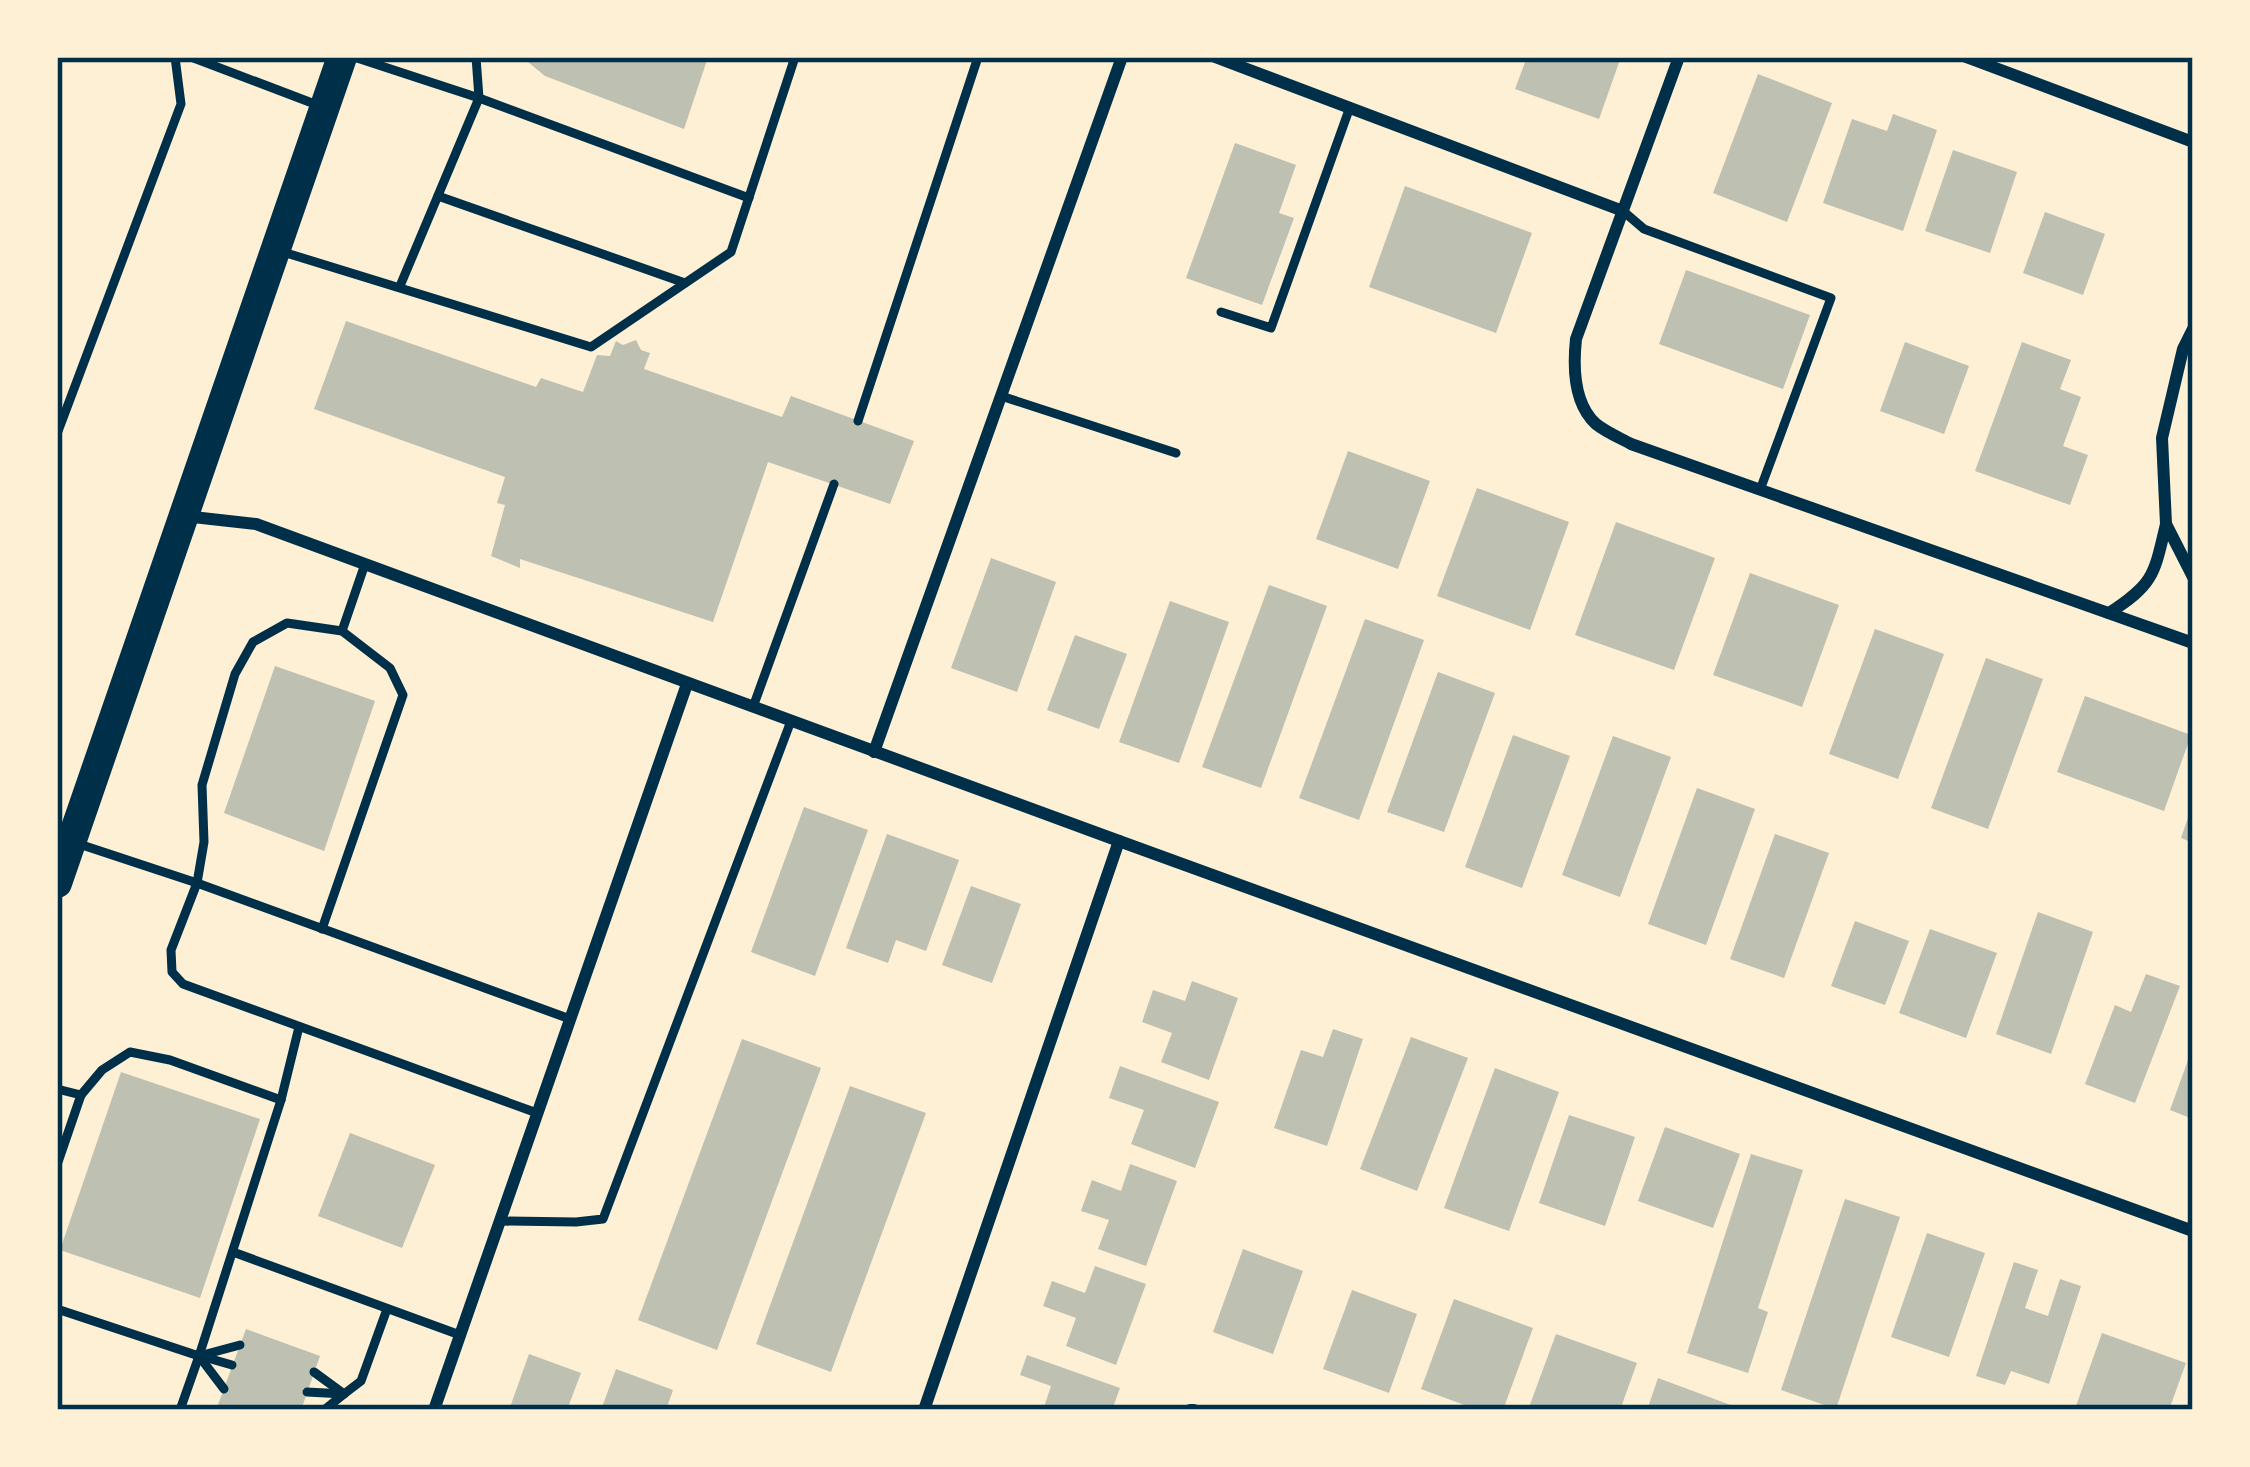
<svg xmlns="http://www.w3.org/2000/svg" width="2250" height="1467" font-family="'Golos Text',sans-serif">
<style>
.building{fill:#bec0b2}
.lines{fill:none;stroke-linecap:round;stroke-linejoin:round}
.service{stroke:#003049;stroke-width:9}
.minor{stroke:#003049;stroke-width:12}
.primary{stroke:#003049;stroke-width:30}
.neatline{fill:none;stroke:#003049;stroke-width:4.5}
</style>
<rect width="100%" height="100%" fill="#fdf0d5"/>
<g class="building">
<path d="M522,57H708L684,129L545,76Z"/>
<path d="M1527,57H1621L1599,119L1515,89Z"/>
<path d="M1758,74L1832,103L1787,222L1713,193Z"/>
<path d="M1893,114L1937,130L1903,231L1823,203L1852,119L1887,131Z"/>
<path d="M1235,143L1296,165L1279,213L1294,218L1262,305L1186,278Z"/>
<path d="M1953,150L2017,172L1990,253L1925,231Z"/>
<path d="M1405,186L1532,233L1496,333L1369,287Z"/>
<path d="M2045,212L2105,234L2083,295L2023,273Z"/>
<path d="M1686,270L1810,315L1783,389L1659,344Z"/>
<path d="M346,321L536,387L541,378L583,392L597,355L610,356L616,341L623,345L636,340L641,350L650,353L644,369L782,417L791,396L914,441L890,504L768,462L713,622L520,559V568L491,556L505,505L497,503L505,477L314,409Z"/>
<path d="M1905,342L1969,366L1944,434L1880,411Z"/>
<path d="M2022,342L2071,360L2060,389L2081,397L2063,446L2088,455L2070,505L1975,471Z"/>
<path d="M1348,451L1430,481L1398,569L1316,539Z"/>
<path d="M1477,488L1569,522L1530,630L1437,596Z"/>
<path d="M1616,522L1715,558L1674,670L1575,635Z"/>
<path d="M991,558L1056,582L1017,692L951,668Z"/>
<path d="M1750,573L1839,605L1802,707L1713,675Z"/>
<path d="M1269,585L1327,606L1261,788L1202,767Z"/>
<path d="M1170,601L1229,622L1179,763L1119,742Z"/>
<path d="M1365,619L1424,640L1359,820L1299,798Z"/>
<path d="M1875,629L1944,654L1898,779L1829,754Z"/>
<path d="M1075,635L1127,654L1099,729L1047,710Z"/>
<path d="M1986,658L2043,679L1988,829L1931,808Z"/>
<path d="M275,666L375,701L324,851L224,813Z"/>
<path d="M1438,672L1495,693L1444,832L1387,812Z"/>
<path d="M2085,696L2191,735L2164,811L2057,772Z"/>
<path d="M1513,735L1570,756L1522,888L1465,867Z"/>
<path d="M1613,736L1671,757L1620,897L1562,875Z"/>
<path d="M1697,788L1755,809L1706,945L1648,924Z"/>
<path d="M2192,806H2193V843L2181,838Z"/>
<path d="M804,807L868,830L815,976L751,952Z"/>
<path d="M887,834L959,860L926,951L896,940L888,963L846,948Z"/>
<path d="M1775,834L1829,853L1784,978L1730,959Z"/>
<path d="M971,886L1021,904L992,983L942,965Z"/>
<path d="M2038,912L2093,932L2051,1054L1996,1034Z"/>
<path d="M1855,921L1909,941L1885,1005L1831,986Z"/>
<path d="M1930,929L1997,953L1966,1038L1899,1013Z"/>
<path d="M2146,974L2180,986L2135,1103L2085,1084L2115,1005L2131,1012Z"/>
<path d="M1192,981L1238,998L1209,1080L1161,1062L1172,1033L1142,1022L1153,990L1185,1001Z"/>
<path d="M1333,1029L1363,1039L1327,1146L1274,1128L1301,1050L1323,1057Z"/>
<path d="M1411,1037L1468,1058L1417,1191L1360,1169Z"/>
<path d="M742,1039L821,1068L717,1350L638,1320Z"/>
<path d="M2192,1049H2193V1119L2170,1110Z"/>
<path d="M1120,1066L1219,1102L1195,1168L1131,1144L1144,1110L1109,1098Z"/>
<path d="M1495,1068L1559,1092L1509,1231L1444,1208Z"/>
<path d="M121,1072L260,1119L200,1298L60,1250Z"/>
<path d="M850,1086L926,1113L831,1372L756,1344Z"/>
<path d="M1569,1115L1635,1137L1605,1226L1539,1203Z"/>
<path d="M1665,1127L1740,1154L1713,1228L1638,1201Z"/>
<path d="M350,1133L435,1165L402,1248L318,1216Z"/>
<path d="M1751,1154L1803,1170L1758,1308L1768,1312L1748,1373L1687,1353Z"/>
<path d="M1130,1164L1177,1181L1146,1266L1098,1249L1109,1220L1081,1211L1092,1180L1121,1191Z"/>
<path d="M1845,1199L1900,1217L1836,1409L1781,1390Z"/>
<path d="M1927,1233L1985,1253L1949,1357L1891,1337Z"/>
<path d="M1243,1249L1303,1271L1273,1354L1213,1332Z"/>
<path d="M2014,1262L2038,1270L2025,1308L2048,1316L2060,1279L2081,1286L2049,1384L2011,1371L2005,1385L1976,1376Z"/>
<path d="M1095,1266L1146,1284L1116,1365L1066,1346L1076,1318L1043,1306L1052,1281L1085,1293Z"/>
<path d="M1352,1290L1417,1314L1389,1393L1323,1369Z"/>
<path d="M1454,1299L1533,1328L1503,1410H1478L1421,1389Z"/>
<path d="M246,1329L320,1356L301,1410H216Z"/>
<path d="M2102,1333L2186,1363L2169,1410H2087L2076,1406Z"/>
<path d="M1556,1334L1637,1363L1620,1410H1528Z"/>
<path d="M529,1354L581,1373L567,1410H509Z"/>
<path d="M1027,1355L1120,1388L1112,1410H1043L1051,1386L1020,1375Z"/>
<path d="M616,1369L673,1390L666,1410H601Z"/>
<path d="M1658,1378L1736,1407L1734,1410H1647Z"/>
</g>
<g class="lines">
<g class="service">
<path d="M191,57L320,106"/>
<path d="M354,57L479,98L749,198"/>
<path d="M438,196L685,283"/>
<path d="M1623,211L1644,229L1831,298L1760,490"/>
<path d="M283,252L591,347L731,252L795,57"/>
<path d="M400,286L479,98L476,57"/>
<path d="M1221,312L1271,328L1350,107"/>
<path d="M1001,396L1176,453"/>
<path d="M858,421L978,57"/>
<path d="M57,434L181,104L175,57"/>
<path d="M342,631L365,564"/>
<path d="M753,707L834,484"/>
<path d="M76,843L197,883L570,1019"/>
<path d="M322,929L403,695L390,668L342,631L287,623L253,642L235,674L202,785L204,842L197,883L171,950L172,972L183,984L537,1113"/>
<path d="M57,1089L81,1095L57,1165"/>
<path d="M281,1100L299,1027"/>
<path d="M500,1221L576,1222L603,1219L791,721"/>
<path d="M233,1252L460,1335"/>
<path d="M57,1309L199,1356L281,1100L170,1060L130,1052L102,1070L81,1095"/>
<path d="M199,1356L240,1345"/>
<path d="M199,1356L224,1389"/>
<path d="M204,1357L232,1365"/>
<path d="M314,1372L344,1394L324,1410"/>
<path d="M307,1392L344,1394L361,1381L387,1309"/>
<path d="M180,1410L199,1356"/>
</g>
<g class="minor">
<path d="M1215,57L1623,211"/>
<path d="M1679,57L1576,339C1573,367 1573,403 1596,424C1606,432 1620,438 1631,444L2193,643"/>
<path d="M1966,57L2193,142"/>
<path d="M2193,329L2183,349L2162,438L2166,524L2193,577"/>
<path d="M184,516L256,524L1119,841L2193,1231"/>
<path d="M2109,613C2154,584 2154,575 2166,524"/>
<path d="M874,752L1122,57"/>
<path d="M434,1410L687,684"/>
<path d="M924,1410L1119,841"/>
<path d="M1190,1410H1194"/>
</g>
<path class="primary" d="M57,883L342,57"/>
</g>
<rect width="2250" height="1467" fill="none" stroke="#fdf0d5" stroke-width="120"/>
<rect x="60" y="60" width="2130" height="1347" class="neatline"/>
</svg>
